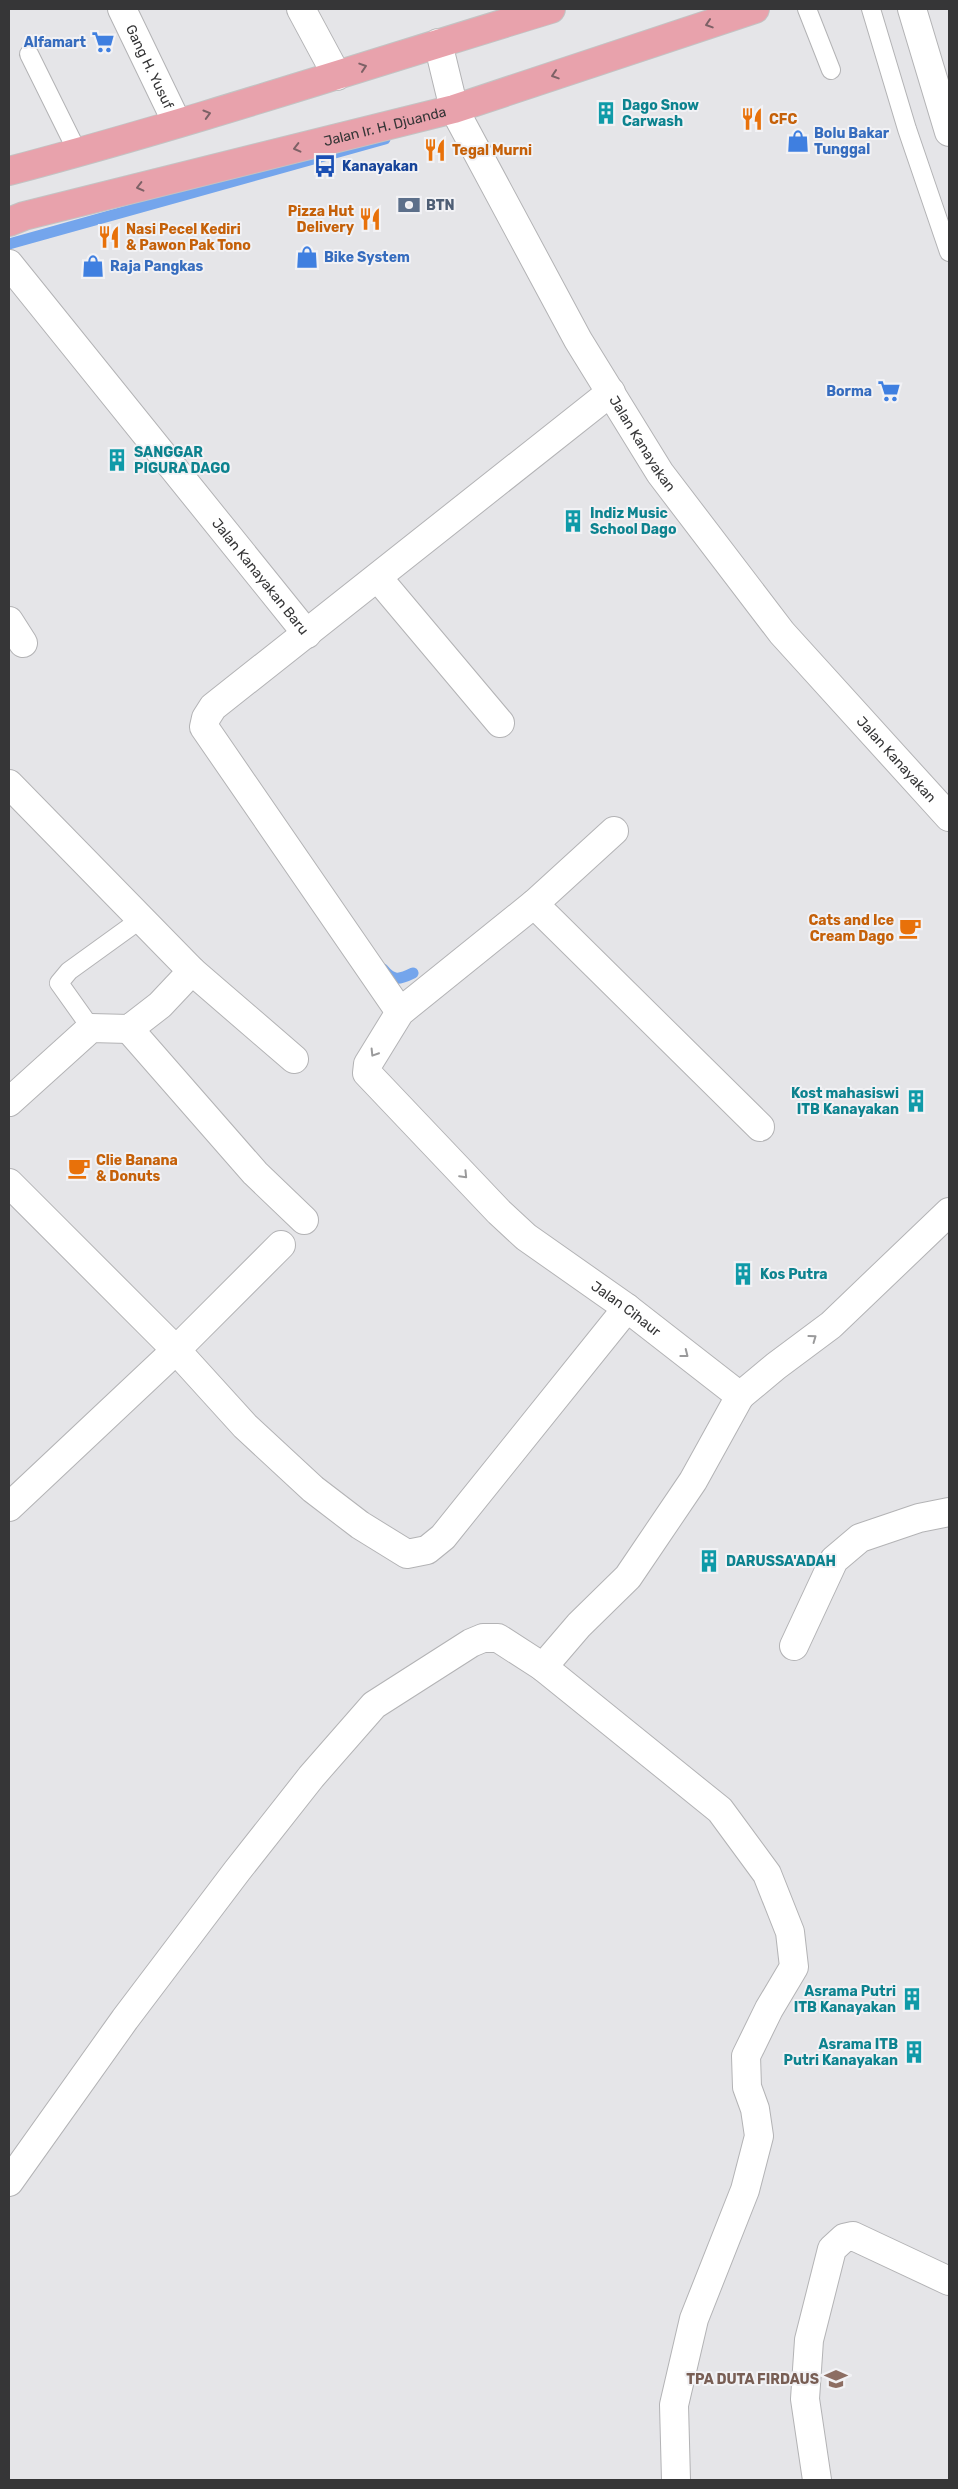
<svg xmlns="http://www.w3.org/2000/svg" width="958" height="2489" font-family="Rubik,sans-serif">
<style>
.lines{fill:none;stroke-linecap:round;stroke-linejoin:round}
.stream{stroke:#74a5ec;stroke-width:11}
.lane-casing{stroke:#b3b3b5;stroke-width:20}
.street-casing{stroke:#b3b3b5;stroke-width:30}
.primary-casing{stroke:#c3c3c3;stroke-width:30}
.lane{stroke:#fff;stroke-width:18}
.street{stroke:#fff;stroke-width:28}
.primary{stroke:#e8a2ac;stroke-width:28}
.oneway{stroke:#7d6166}
.oneway2{stroke:#9a9a9b}
.labels{text-anchor:middle;dominant-baseline:central;stroke-width:4;stroke-linejoin:round;paint-order:stroke}
.shop-label{font-size:14px;font-weight:bold;fill:#366cbe;stroke:#f2f2f5;text-anchor:start}
.street-label{font-size:14px;fill:#363637;stroke:#f2f2f5}
.culture-label{font-size:14px;font-weight:bold;fill:#0d838f;stroke:#f2f2f5;text-anchor:start}
.food-label{font-size:14px;font-weight:bold;fill:#c56008;stroke:#f2f2f5;text-anchor:start}
.transit-label{font-size:14px;font-weight:bold;fill:#164399;stroke:#f2f2f5;text-anchor:start}
.service-label{font-size:14px;font-weight:bold;fill:#4e5e75;stroke:#f2f2f5;text-anchor:start}
.education-label{font-size:14px;font-weight:bold;fill:#785e54;stroke:#f2f2f5;text-anchor:end}
</style>
<rect width="100%" height="100%" fill="#e5e5e8"/>
<g class="lines">
<g class="stream">
<path d="M9,244L385,139"/>
<path d="M383,969C393,981 399,980 413,973"/>
</g>
<defs>
<g id="lane">
<path d="M807,9L831,70"/>
<path d="M871,9L907,129L949,252"/>
<path d="M29,54L78,153"/>
<path d="M91,1028L59,983L69,971L141,919"/>
</g>
<g id="street">
<path id="s1" d="M122,9L177,123"/>
<path d="M301,9L337,76"/>
<path d="M912,9L949,132"/>
<path id="s2" d="M438,43L454,109L578,340L660,473L782,633L949,817"/>
<path id="s3" d="M9,264L307,634"/>
<path d="M378,578L500,723"/>
<path d="M9,621L23,643"/>
<path d="M9,784L192,971L160,1005L129,1029L91,1028L9,1102"/>
<path id="s4" d="M614,831L534,904L400,1012L368,1064L367,1073L499,1212L526,1237L627,1308L740,1396L776,1366L831,1325L949,1212"/>
<path d="M534,904L760,1127"/>
<path d="M192,971L294,1059"/>
<path d="M400,1012L204,727L206,718L213,707L611,392"/>
<path d="M129,1029L255,1173L304,1220"/>
<path d="M9,1183L176,1350L245,1426L313,1489L360,1525L407,1554L427,1550L443,1537L627,1308"/>
<path d="M9,1507L176,1350L281,1245"/>
<path d="M794,1646L834,1560L860,1538L919,1518L949,1512"/>
<path d="M543,1667L579,1625L628,1577L693,1481L740,1396"/>
<path d="M9,2182L125,2019L237,1871L311,1777L374,1705L471,1643L483,1638H498L543,1667L720,1810L767,1874L790,1932L794,1967L769,2009L746,2056L747,2087L755,2109L759,2136L745,2190L694,2319L674,2405L676,2480"/>
<path d="M817,2480L805,2399L809,2340L832,2249L844,2238L853,2236L949,2281"/>
</g>
<g id="primary">
<path d="M9,171C191,123 370,64 551,9"/>
<path id="s5" d="M9,222L24,216L454,109L755,9"/>
</g>
</defs>
<use href="#lane" class="lane-casing"/>
<use href="#street" class="street-casing"/>
<use href="#primary" class="primary-casing"/>
<use href="#lane" class="lane"/>
<use href="#street" class="street"/>
<use href="#primary" class="primary"/>
</g>
<defs><path id="oneway-chevron" d="M-2-3.5L2.5 0L-2 3.5" fill="none" stroke-width="1.6" stroke-linecap="round" stroke-linejoin="round" transform="scale(1.25)"/></defs>
<g class="oneway">
<use href="#oneway-chevron" transform="translate(709 24) rotate(162)"/>
<use href="#oneway-chevron" transform="translate(363 67) rotate(-18)"/>
<use href="#oneway-chevron" transform="translate(555 75) rotate(162)"/>
<use href="#oneway-chevron" transform="translate(207 114) rotate(-16)"/>
<use href="#oneway-chevron" transform="translate(297 148) rotate(166)"/>
<use href="#oneway-chevron" transform="translate(140 187) rotate(166)"/>
</g>
<g class="oneway2">
<use href="#oneway-chevron" transform="translate(374 1053) rotate(122)"/>
<use href="#oneway-chevron" transform="translate(464 1175) rotate(46)"/>
<use href="#oneway-chevron" transform="translate(813 1338) rotate(-36)"/>
<use href="#oneway-chevron" transform="translate(685 1354) rotate(38)"/>
</g>
<defs>
<symbol id="supermarket-bare" viewBox="-9 -9 18 18"><path d="M-6-5.5h2.5l.6 2H6L4.5 2H-2.5L-4.4-4H-6ZM-1.5 3.2a1.3 1.3 0 1 0 .1 0ZM3 3.2a1.3 1.3 0 1 0 .1 0Z" fill="#3f7fe0" stroke="#f2f2f5" stroke-width="2.5" paint-order="stroke"/></symbol>
<symbol id="building-bare" viewBox="-9 -9 18 18"><path d="M-4-6H4V6H1V3H-1V6H-4ZM-2.5-4.3h1.7v1.8h-1.7ZM.8-4.3h1.7v1.8H.8ZM-2.5-1h1.7V.8h-1.7ZM.8-1h1.7V.8H.8Z" fill="#0f9aa8" stroke="#f2f2f5" stroke-width="2.5" paint-order="stroke"/></symbol>
<symbol id="restaurant-bare" viewBox="-9 -9 18 18"><path d="M-5-6h1v4h1v-4h1v4h1v-4h1v5L-1.5 .5V6h-2V.5L-5-1ZM5-6V6H3V1.5H1.5Q1.5-4 5-6Z" fill="#e8710a" stroke="#f2f2f5" stroke-width="2.5" paint-order="stroke"/></symbol>
<symbol id="shop-bare" viewBox="-9 -9 18 18"><path d="M-5-2.5h2.3a2.7 3.5 0 0 1 5.4 0H5L5.5 6h-11ZM-1.5-2.5h3a1.5 2.3 0 0 0-3 0Z" fill="#3f7fe0" stroke="#f2f2f5" stroke-width="2.5" paint-order="stroke"/></symbol>
<symbol id="bus-bare" viewBox="-9 -9 18 18"><path d="M-5-6H5V4H4V6H2V4H-2V6H-4V4H-5ZM-3.5-4V0h7V-4ZM-3.5 1.2v1.5H-2V1.2ZM2 1.2v1.5H3.5V1.2Z" fill="#1a4fb4" stroke="#f2f2f5" stroke-width="2.5" paint-order="stroke"/></symbol>
<symbol id="bank-bare" viewBox="-9 -9 18 18"><path d="M-6-4H6V4H-6ZM0-2.3a2.3 2.3 0 1 0 0 4.6a2.3 2.3 0 1 0 0-4.6Z" fill="#5c6f8a" stroke="#f2f2f5" stroke-width="2.5" paint-order="stroke"/></symbol>
<symbol id="cafe-bare" viewBox="-9 -9 18 18"><path d="M-5.5-4.5H6V0H3Q3 3.5 0 3.5H-2.5Q-5.5 3.5-5.5 0ZM3-3.2v2h1.7v-2ZM-6 4.5H4V6H-6Z" fill="#e8710a" stroke="#f2f2f5" stroke-width="2.5" paint-order="stroke"/></symbol>
<symbol id="school-bare" viewBox="-9 -9 18 18"><path d="M0-5L7-2L0 1L-7-2ZM-4 1L0 2.5L4 1V4Q0 6-4 4Z" fill="#8d6e63" stroke="#f2f2f5" stroke-width="2.5" paint-order="stroke"/></symbol>
</defs>
<g fill-rule="evenodd">
<use href="#supermarket-bare" x="87" y="26" width="32" height="32"/>
<use href="#building-bare" x="590" y="97" width="32" height="32"/>
<use href="#restaurant-bare" x="736" y="103" width="32" height="32"/>
<use href="#shop-bare" x="782" y="125" width="32" height="32"/>
<use href="#restaurant-bare" x="419" y="134" width="32" height="32"/>
<use href="#bus-bare" x="309" y="150" width="32" height="32"/>
<use href="#bank-bare" x="393" y="189" width="32" height="32"/>
<use href="#restaurant-bare" x="354" y="203" width="32" height="32"/>
<use href="#restaurant-bare" x="93" y="221" width="32" height="32"/>
<use href="#shop-bare" x="291" y="241" width="32" height="32"/>
<use href="#shop-bare" x="77" y="250" width="32" height="32"/>
<use href="#supermarket-bare" x="873" y="375" width="32" height="32"/>
<use href="#building-bare" x="101" y="444" width="32" height="32"/>
<use href="#building-bare" x="557" y="505" width="32" height="32"/>
<use href="#cafe-bare" x="894" y="912" width="32" height="32"/>
<use href="#building-bare" x="900" y="1085" width="32" height="32"/>
<use href="#cafe-bare" x="63" y="1152" width="32" height="32"/>
<use href="#building-bare" x="727" y="1258" width="32" height="32"/>
<use href="#building-bare" x="693" y="1545" width="32" height="32"/>
<use href="#building-bare" x="896" y="1983" width="32" height="32"/>
<use href="#building-bare" x="898" y="2036" width="32" height="32"/>
<use href="#school-bare" x="820" y="2363" width="32" height="32"/>
</g>
<g class="labels">
<g class="shop-label">
<text x="86" y="42" text-anchor="end">Alfamart</text>
<text x="814" y="133">Bolu Bakar<tspan x="814" dy="16">Tunggal</tspan></text>
<text x="324" y="257">Bike System</text>
<text x="110" y="266">Raja Pangkas</text>
<text x="872" y="391" text-anchor="end">Borma</text>
</g>
<g class="street-label">
<text stroke="none"><textPath href="#s1" startOffset="64">Gang H. Yusuf</textPath></text>
<text stroke="none"><textPath href="#s5" startOffset="388">Jalan Ir. H. Djuanda</textPath></text>
<text stroke="none"><textPath href="#s2" startOffset="452">Jalan Kanayakan</textPath></text>
<text stroke="none"><textPath href="#s3" startOffset="401">Jalan Kanayakan Baru</textPath></text>
<text stroke="none"><textPath href="#s2" startOffset="858">Jalan Kanayakan</textPath></text>
<text stroke="none"><textPath href="#s4" startOffset="702">Jalan Cihaur</textPath></text>
</g>
<g class="culture-label">
<text x="622" y="105">Dago Snow<tspan x="622" dy="16">Carwash</tspan></text>
<text x="134" y="452">SANGGAR<tspan x="134" dy="16">PIGURA DAGO</tspan></text>
<text x="590" y="513">Indiz Music<tspan x="590" dy="16">School Dago</tspan></text>
<text x="899" y="1093" text-anchor="end">Kost mahasiswi<tspan x="899" dy="16">ITB Kanayakan</tspan></text>
<text x="760" y="1274">Kos Putra</text>
<text x="726" y="1561">DARUSSA'ADAH</text>
<text x="896" y="1991" text-anchor="end">Asrama Putri<tspan x="896" dy="16">ITB Kanayakan</tspan></text>
<text x="898" y="2044" text-anchor="end">Asrama ITB<tspan x="898" dy="16">Putri Kanayakan</tspan></text>
</g>
<g class="food-label">
<text x="769" y="119">CFC</text>
<text x="452" y="150">Tegal Murni</text>
<text x="354" y="211" text-anchor="end">Pizza Hut<tspan x="354" dy="16">Delivery</tspan></text>
<text x="126" y="229">Nasi Pecel Kediri<tspan x="126" dy="16">&amp; Pawon Pak Tono</tspan></text>
<text x="894" y="920" text-anchor="end">Cats and Ice<tspan x="894" dy="16">Cream Dago</tspan></text>
<text x="96" y="1160">Clie Banana<tspan x="96" dy="16">&amp; Donuts</tspan></text>
</g>
<g class="transit-label">
<text x="342" y="166">Kanayakan</text>
</g>
<g class="service-label">
<text x="426" y="205">BTN</text>
</g>
<g class="education-label">
<text x="819" y="2379">TPA DUTA FIRDAUS</text>
</g>
</g>
<rect width="958" height="2489" fill="none" stroke="#363637" stroke-width="20"/>
</svg>
